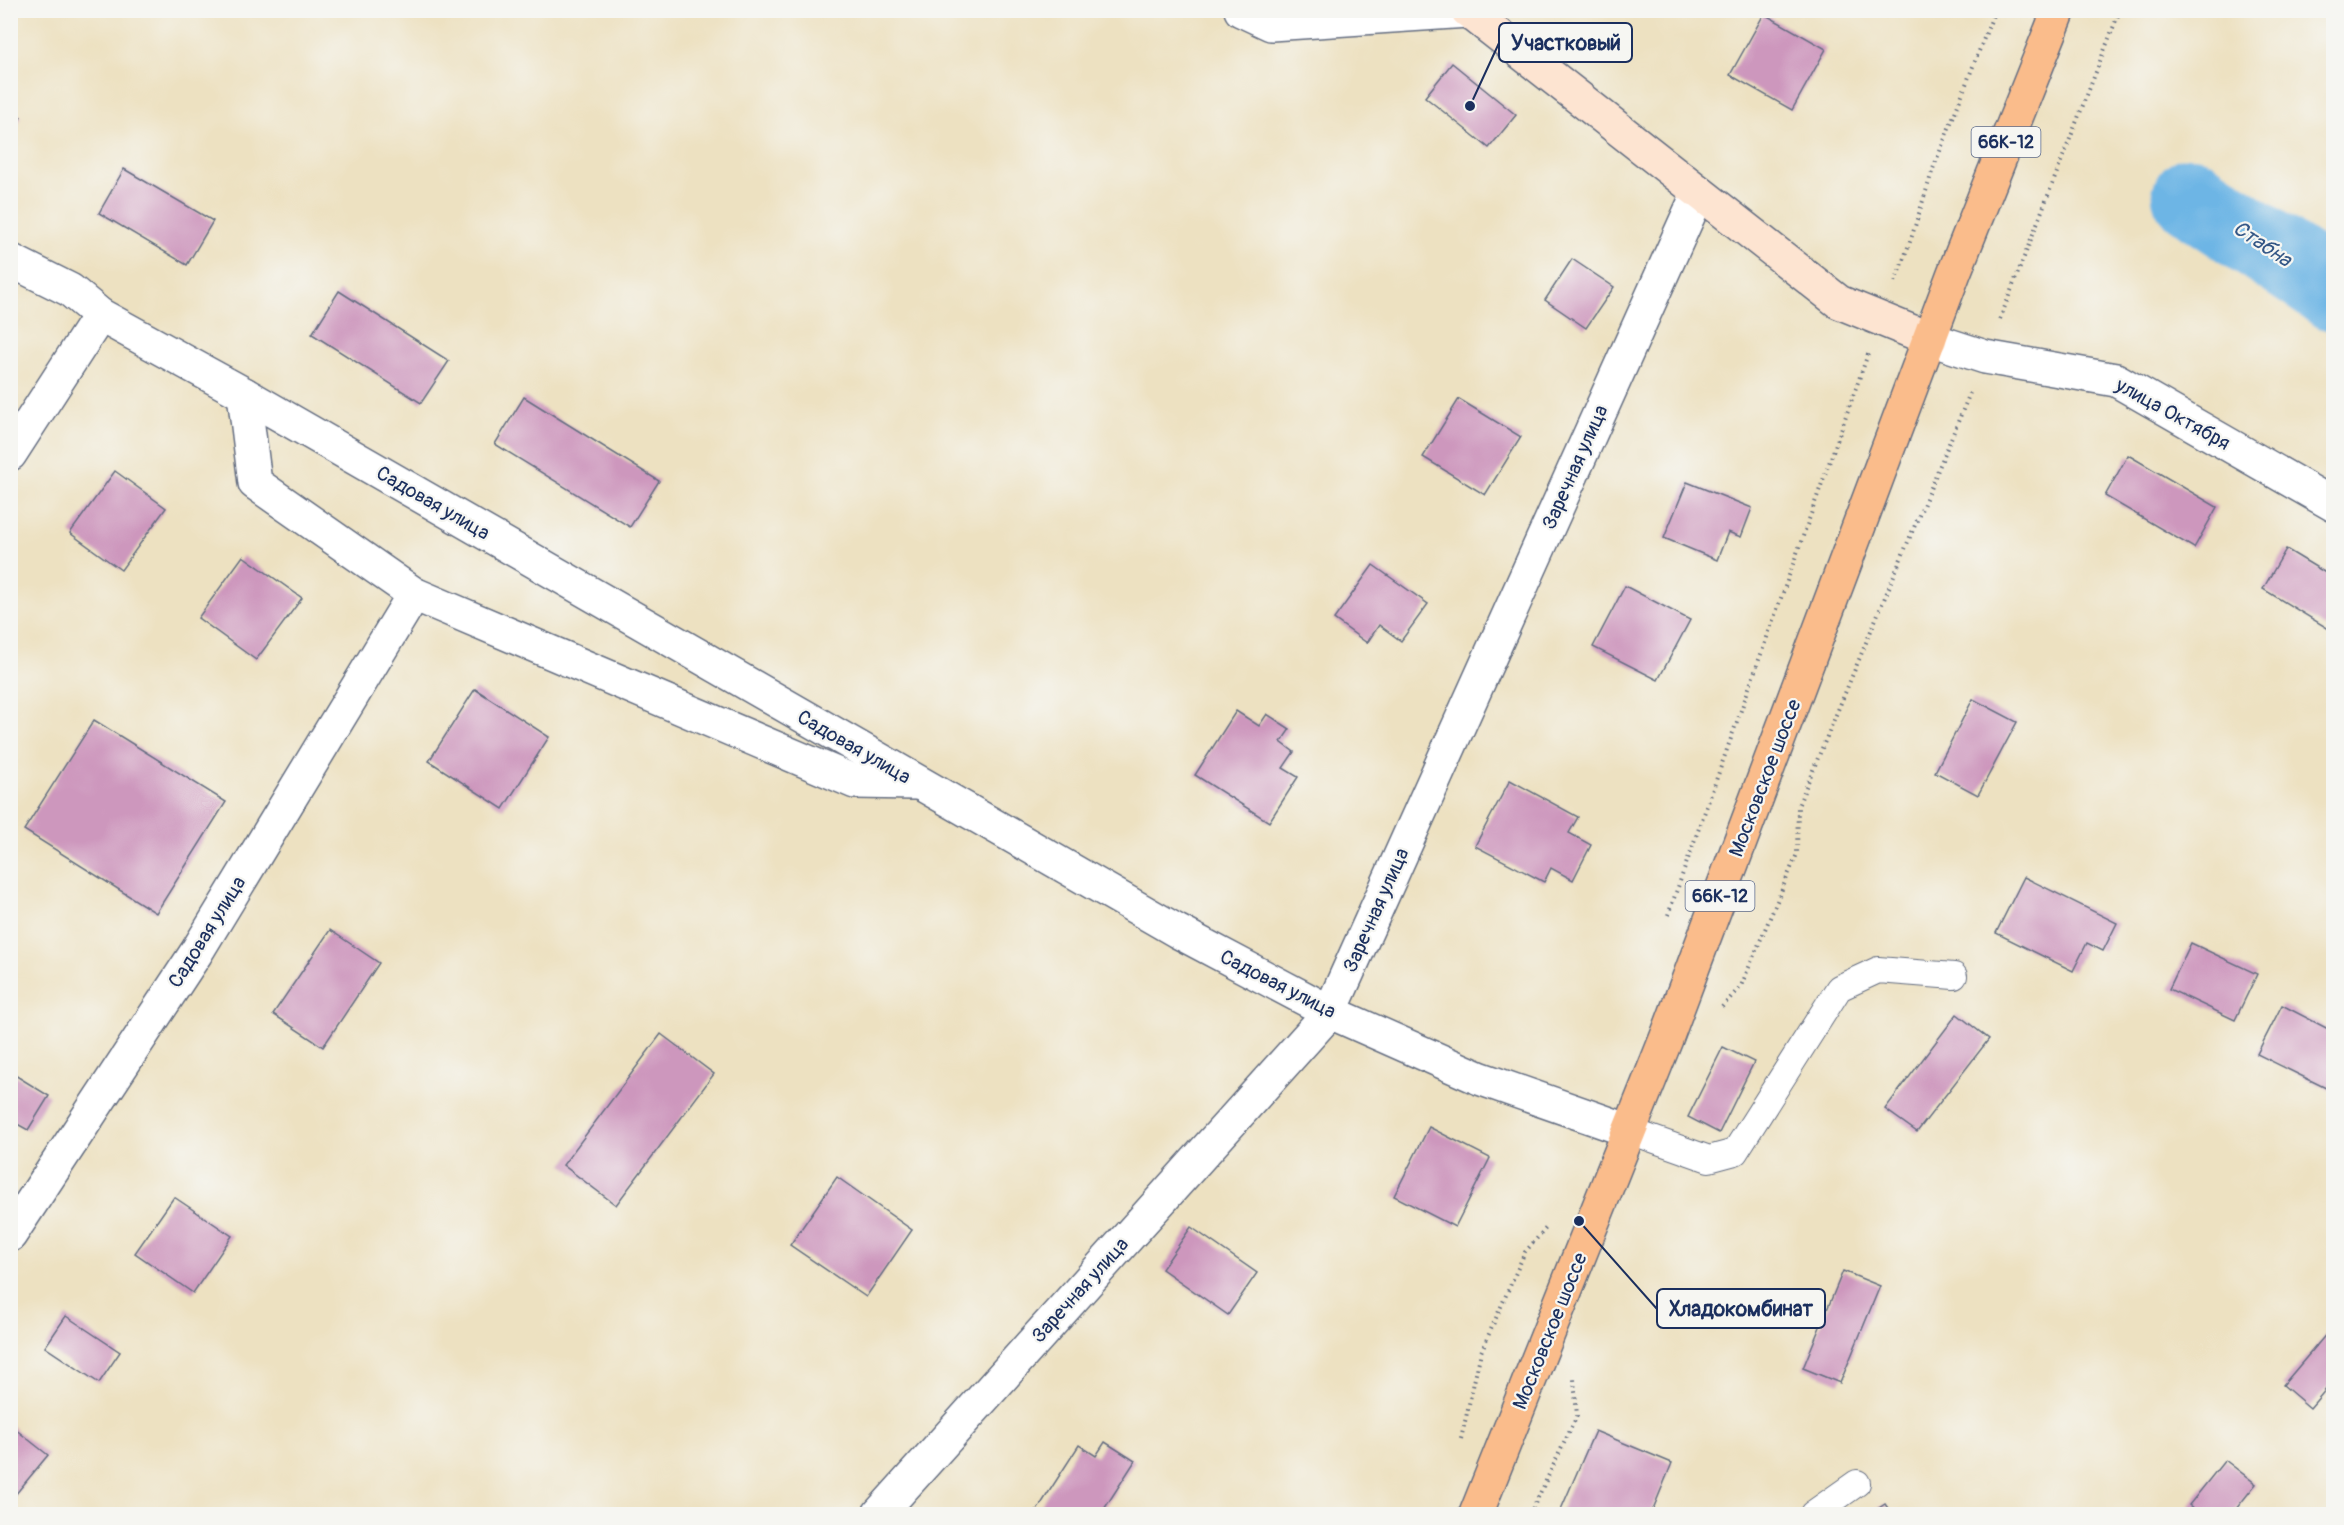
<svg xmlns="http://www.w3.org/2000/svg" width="2344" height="1525" font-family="Pangolin,sans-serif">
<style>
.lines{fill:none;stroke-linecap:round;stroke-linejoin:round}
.river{stroke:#6db5e5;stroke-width:78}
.building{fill:#cd97bd}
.lane-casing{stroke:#646d81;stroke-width:28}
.street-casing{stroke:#646d81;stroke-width:36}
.secondary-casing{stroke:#646d81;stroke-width:36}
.primary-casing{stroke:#646d81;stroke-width:36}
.path{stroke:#646d81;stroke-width:4;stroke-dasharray:1.5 4.5;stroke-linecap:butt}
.lane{stroke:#fff;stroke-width:26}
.street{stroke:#fff;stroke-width:33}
.secondary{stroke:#fde4d1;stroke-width:33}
.primary{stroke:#fabc8b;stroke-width:33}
.labels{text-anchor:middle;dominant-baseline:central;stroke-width:4.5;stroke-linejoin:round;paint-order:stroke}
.shield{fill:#f6f6f2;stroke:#5d6b8a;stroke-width:1.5}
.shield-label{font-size:18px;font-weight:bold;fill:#1b2f5e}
.street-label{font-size:20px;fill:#1b2f5e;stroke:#f6f6f2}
.water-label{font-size:21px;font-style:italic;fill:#345786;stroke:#f6f6f2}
.leader{fill:none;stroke:#1b2f5e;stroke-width:2}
.callout-dot{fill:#1b2f5e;stroke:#f6f6f2;stroke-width:2}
.callout{fill:#f6f6f2;stroke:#1b2f5e;stroke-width:2}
.callout-label{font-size:21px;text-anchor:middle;font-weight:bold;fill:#1b2f5e}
</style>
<rect width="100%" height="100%" fill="#f6f6f2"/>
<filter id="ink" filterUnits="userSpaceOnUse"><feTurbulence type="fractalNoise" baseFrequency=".0167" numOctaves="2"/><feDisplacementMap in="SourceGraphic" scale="12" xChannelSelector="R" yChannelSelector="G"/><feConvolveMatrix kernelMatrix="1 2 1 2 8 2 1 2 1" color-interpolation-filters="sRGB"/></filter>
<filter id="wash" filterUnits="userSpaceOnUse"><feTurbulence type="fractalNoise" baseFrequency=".008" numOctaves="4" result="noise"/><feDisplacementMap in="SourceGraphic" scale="24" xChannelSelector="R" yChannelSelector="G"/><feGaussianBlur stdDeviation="1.35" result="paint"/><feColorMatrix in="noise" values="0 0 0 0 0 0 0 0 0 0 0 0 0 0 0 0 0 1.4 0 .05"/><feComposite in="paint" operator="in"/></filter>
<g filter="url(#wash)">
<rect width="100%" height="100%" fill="#ede1c1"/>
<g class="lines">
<path class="river" d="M2191,196L2334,292"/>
</g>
<g id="blocks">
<g class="building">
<path d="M1764,14L1826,49L1792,110L1730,75Z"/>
<path d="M1452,63L1516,115L1489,148L1425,97Z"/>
<path d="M10,110L21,117L10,135Z"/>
<path d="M124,169L213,221L187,265L99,213Z"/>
<path d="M1572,259L1614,287L1586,328L1545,300Z"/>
<path d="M339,291L449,361L421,403L312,334Z"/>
<path d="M524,397L659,481L630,527L495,444Z"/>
<path d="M1459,399L1521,437L1485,495L1423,457Z"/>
<path d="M2128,455L2217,507L2194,548L2105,496Z"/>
<path d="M115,471L166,508L121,570L70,533Z"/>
<path d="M1687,482L1752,508L1741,537L1728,532L1717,560L1664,538Z"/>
<path d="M2286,549L2334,578L2332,631L2263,589Z"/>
<path d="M243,556L302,598L256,660L198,618Z"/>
<path d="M1373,565L1428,604L1401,641L1379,625L1367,643L1334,619Z"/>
<path d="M1625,586L1690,620L1658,680L1593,647Z"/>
<path d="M475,689L549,737L503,809L429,761Z"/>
<path d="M1973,699L2017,722L1978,795L1935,772Z"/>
<path d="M1236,711L1259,726L1267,714L1290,729L1281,742L1294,752L1283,768L1298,777L1269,822L1195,775Z"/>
<path d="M94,720L226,802L156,913L24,830Z"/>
<path d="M1510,780L1578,817L1569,833L1591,845L1573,880L1551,868L1544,882L1475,846Z"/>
<path d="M2024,877L2117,923L2103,951L2087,943L2073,971L1996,933Z"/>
<path d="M330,930L379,963L323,1047L273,1014Z"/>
<path d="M2191,943L2257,974L2235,1020L2169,989Z"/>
<path d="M2282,1005L2334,1032V1092L2257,1054Z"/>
<path d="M1957,1014L1989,1039L1917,1132L1885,1109Z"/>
<path d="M661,1034L714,1074L616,1205L563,1165Z"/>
<path d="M1723,1047L1754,1062L1719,1133L1688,1117Z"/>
<path d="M10,1072L49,1096L28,1130L10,1120Z"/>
<path d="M1429,1127L1490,1158L1455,1227L1394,1196Z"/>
<path d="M837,1177L912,1230L866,1297L790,1245Z"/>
<path d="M174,1197L232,1236L193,1293L135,1253Z"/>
<path d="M1191,1227L1257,1273L1228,1315L1162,1269Z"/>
<path d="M1843,1271L1880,1286L1840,1383L1803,1368Z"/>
<path d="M66,1316L120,1352L99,1383L45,1347Z"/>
<path d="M2334,1325V1391L2328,1387L2310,1408L2283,1385Z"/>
<path d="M10,1425L48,1455L10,1501Z"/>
<path d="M1595,1431L1672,1463L1651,1514H1559Z"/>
<path d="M1105,1442L1135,1461L1101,1514H1040L1036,1512L1079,1445L1096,1456Z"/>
<path d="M2225,1460L2256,1484L2232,1514H2201L2189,1505Z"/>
<path d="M1885,1504L1892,1514H1870Z"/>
</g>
</g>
</g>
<g filter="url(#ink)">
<use href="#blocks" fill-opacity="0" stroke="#646d81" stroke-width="1.5"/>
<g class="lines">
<defs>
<g id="lane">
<path d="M1630,1131L1709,1159L1735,1152L1839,988L1878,970L1954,976"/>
<path d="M1813,1514L1857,1483"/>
</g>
<g id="street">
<path d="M1241,10L1271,24L1468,11"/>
<path d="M10,260L70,290L100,315L244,394L1177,931L1330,1012L1479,1078L1630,1131"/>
<path d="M1930,339L1985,357L2116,380L2334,505"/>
<path d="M244,394L255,483L414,594L855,782L915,783"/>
<path d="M10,454L100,315"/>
<path d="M10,1235L196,953L414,594"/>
<path d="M879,1514L1330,1012L1699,192"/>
</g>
<path id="secondary" d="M1467,10L1839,302L1930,339"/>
<path id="primary" d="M1476,1514L1666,1039L1954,273L2059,10"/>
</defs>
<use href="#lane" class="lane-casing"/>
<use href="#street" class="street-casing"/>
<use href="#secondary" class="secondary-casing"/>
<use href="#primary" class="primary-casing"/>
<g class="path">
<path d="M1895,282L1911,239L1933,169L1995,10"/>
<path d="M2000,319L2120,10"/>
<path d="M1668,915L1868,354"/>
<path d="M1722,1007L1741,986L1797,854L1798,806L1970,393"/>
<path d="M1461,1439L1481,1352L1525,1252L1546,1228"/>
<path d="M1530,1514L1577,1416L1574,1379"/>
</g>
<use href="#lane" class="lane"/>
<use href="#street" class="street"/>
<use href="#secondary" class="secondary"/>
<use href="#primary" class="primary"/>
</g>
</g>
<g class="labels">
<g class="shield">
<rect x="1971.5" y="127" width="69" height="30" rx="4.5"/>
<rect x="1685.5" y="881" width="69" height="30" rx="4.5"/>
</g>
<g class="shield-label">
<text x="2006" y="142">66К-12</text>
<text x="1720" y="896">66К-12</text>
</g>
<g class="street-label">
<text transform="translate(2173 414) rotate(29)">улица Октября</text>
<text transform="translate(1575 467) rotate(-66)">Заречная улица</text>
<text transform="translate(433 503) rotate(30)">Садовая улица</text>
<text transform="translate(854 747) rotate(30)">Садовая улица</text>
<text transform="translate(1765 778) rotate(-69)">Московское шоссе</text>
<text transform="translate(1376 910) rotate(-66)">Заречная улица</text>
<text transform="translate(207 932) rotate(-58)">Садовая улица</text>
<text transform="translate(1278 984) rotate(27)">Садовая улица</text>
<text transform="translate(1080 1290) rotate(-48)">Заречная улица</text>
<text transform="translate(1550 1331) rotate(-68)">Московское шоссе</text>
</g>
<g class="water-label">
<text transform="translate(2262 244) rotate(34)">Стабна</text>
</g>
</g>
<path class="leader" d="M1470 106L1499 43M1579 1221L1657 1309"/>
<g class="callout-dot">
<circle cx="1470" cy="106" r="6"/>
<circle cx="1579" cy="1221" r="6"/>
</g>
<g class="callout">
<rect x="1499" y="23" width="133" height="39" rx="6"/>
<rect x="1657" y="1289" width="168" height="39" rx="6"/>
</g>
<g class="callout-label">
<text x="1566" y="50">Участковый</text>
<text x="1741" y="1316">Хладокомбинат</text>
</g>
<rect width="2344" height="1525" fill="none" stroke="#f6f6f2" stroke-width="36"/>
</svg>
